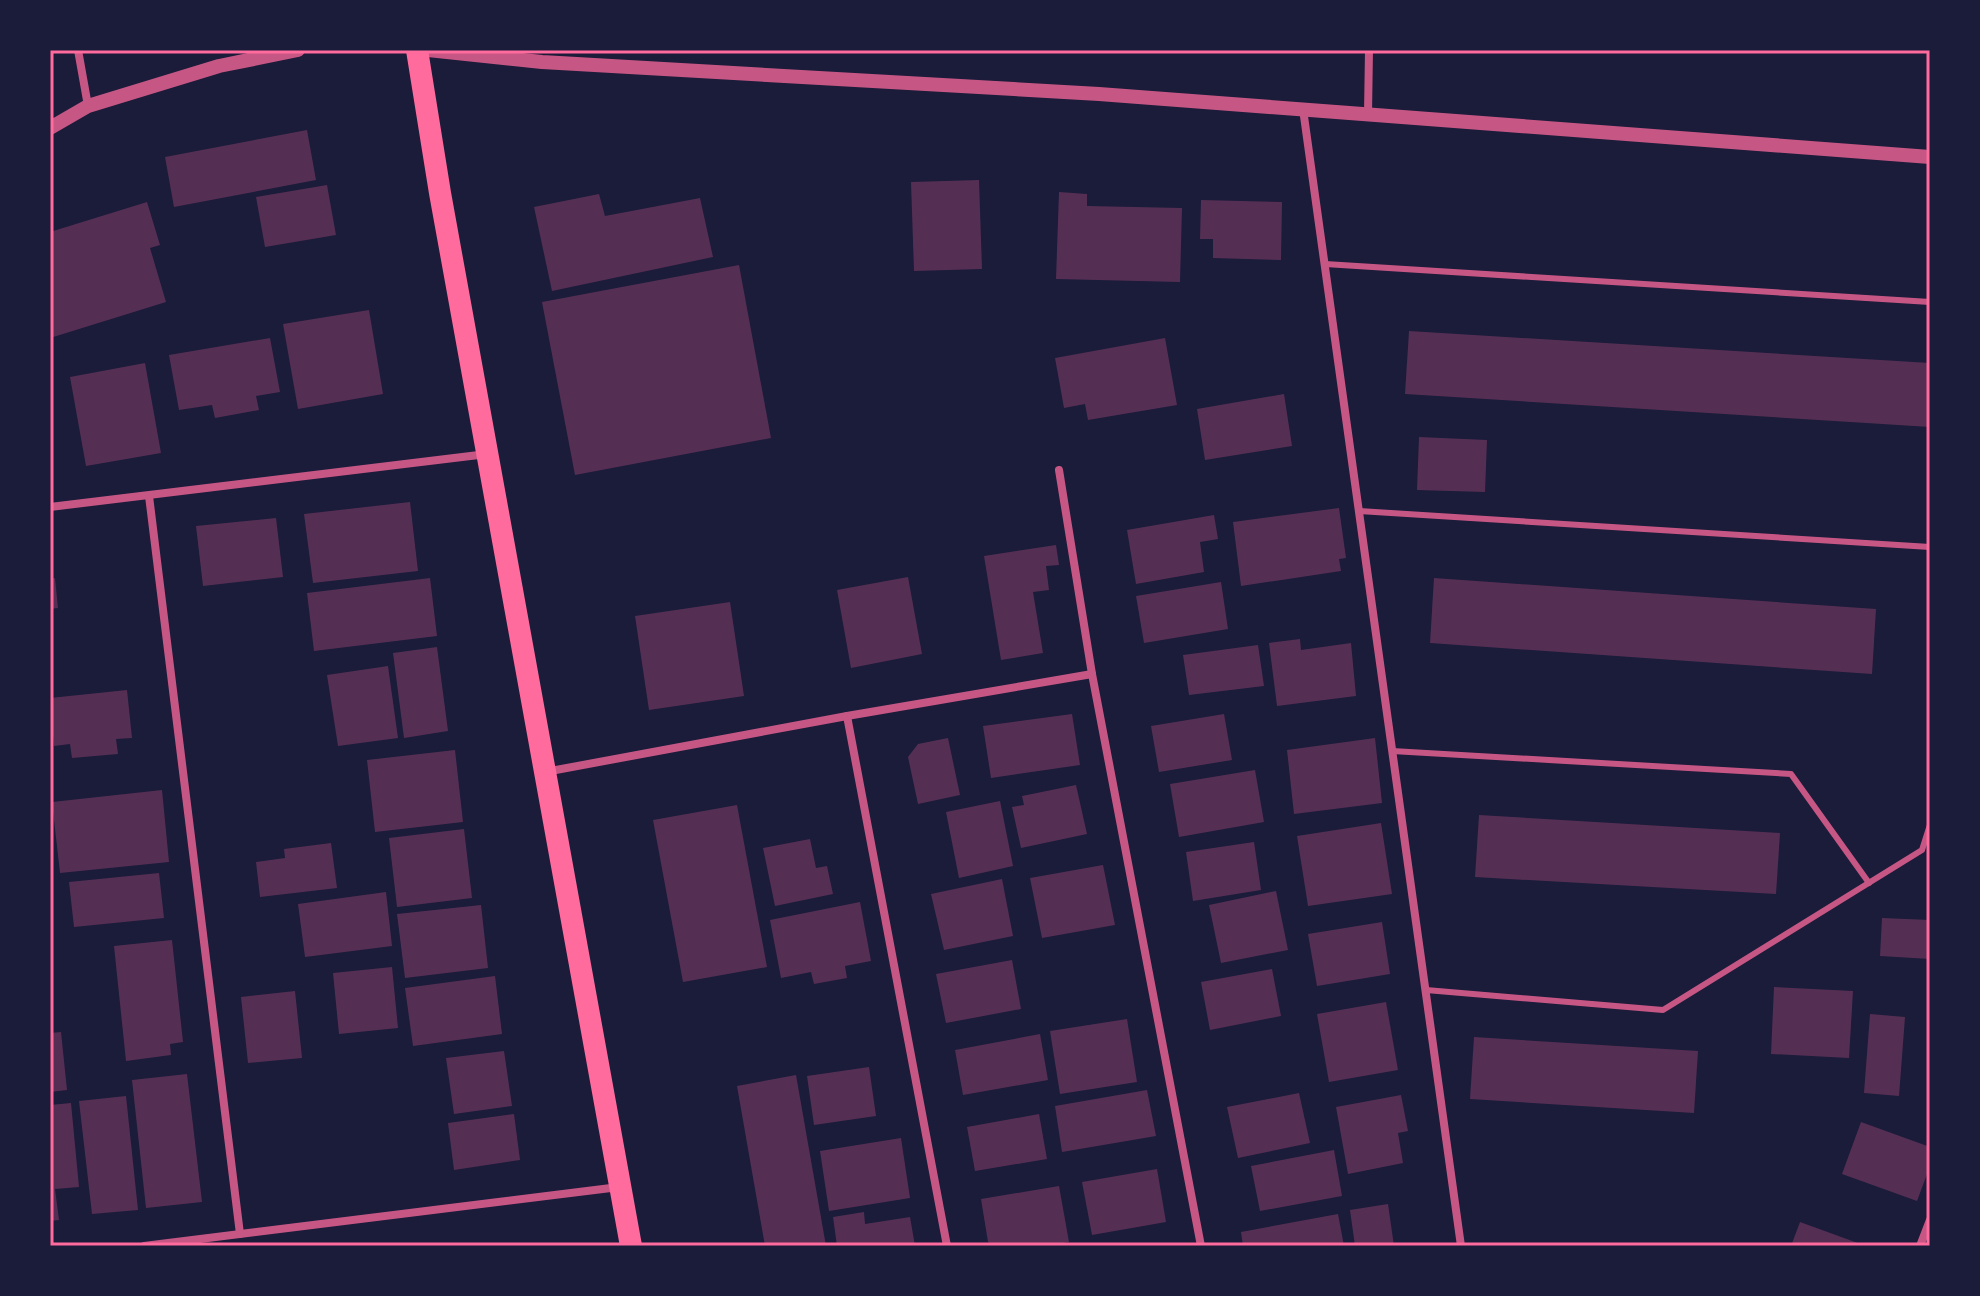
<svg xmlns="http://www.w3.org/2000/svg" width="1980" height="1296" font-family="Lato,sans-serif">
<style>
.building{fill:#542f53}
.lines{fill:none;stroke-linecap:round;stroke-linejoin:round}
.service{stroke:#c65784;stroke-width:6}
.minor{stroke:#c65784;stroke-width:8}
.tertiary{stroke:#c65784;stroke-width:14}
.trunk{stroke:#ff6b9d;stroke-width:22}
.neatline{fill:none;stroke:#ff6b9d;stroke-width:3}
</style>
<rect width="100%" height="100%" fill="#1b1b3a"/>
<g class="building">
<path d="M307,130L316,180L174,207L165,157Z"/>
<path d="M979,180L982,269L914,271L911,182Z"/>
<path d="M327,185L336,235L265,247L256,197Z"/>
<path d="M1059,192L1087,194V206L1182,208L1180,282L1056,279Z"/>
<path d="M599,194L605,216L700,198L713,257L552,291L534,207Z"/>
<path d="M1201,200L1282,202L1281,260L1213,258V239H1200Z"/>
<path d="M147,202L160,245L150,248L166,302L50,338V232Z"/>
<path d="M739,265L771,438L575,475L542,302Z"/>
<path d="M369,310L383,394L298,409L283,324Z"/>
<path d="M1409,331L1930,363V427L1405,394Z"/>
<path d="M270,338L280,392L256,396L259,410L215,418L212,405L179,410L169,355Z"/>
<path d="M1165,338L1177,405L1088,420L1085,404L1064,408L1055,358Z"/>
<path d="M145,363L161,453L86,466L70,377Z"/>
<path d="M1284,394L1292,446L1205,460L1197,409Z"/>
<path d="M1419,437L1487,440L1485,492L1417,490Z"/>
<path d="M410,502L418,571L313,583L304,514Z"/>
<path d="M1339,508L1346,558L1339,559L1341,571L1241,586L1233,522Z"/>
<path d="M1214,515L1218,539L1200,542L1204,572L1136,584L1127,530Z"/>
<path d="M276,518L283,577L203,586L196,526Z"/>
<path d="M1056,545L1059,565L1046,566L1049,590L1033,592L1043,653L1001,660L984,556Z"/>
<path d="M908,577L922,654L851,668L837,590Z"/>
<path d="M55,578L58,608L50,609V579Z"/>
<path d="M430,578L437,636L314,651L307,593Z"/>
<path d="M1434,578L1876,609L1872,674L1430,643Z"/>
<path d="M1221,582L1228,629L1144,643L1136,596Z"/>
<path d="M730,602L744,696L649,710L635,616Z"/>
<path d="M1300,639L1301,650L1351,643L1356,696L1277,706L1269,643Z"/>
<path d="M1258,645L1264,686L1189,695L1183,655Z"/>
<path d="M437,647L448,731L404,738L393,653Z"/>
<path d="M388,666L398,738L338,746L327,675Z"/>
<path d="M127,690L132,738L116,739L118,754L72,758L70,744L54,746L50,698Z"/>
<path d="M1072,714L1080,765L991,778L983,726Z"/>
<path d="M1224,714L1232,760L1159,772L1151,726Z"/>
<path d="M948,738L960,795L918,804L908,757L918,744Z"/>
<path d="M1375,738L1382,803L1294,814L1287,750Z"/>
<path d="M455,750L463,822L375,832L367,760Z"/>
<path d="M1255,770L1264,822L1179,837L1170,784Z"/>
<path d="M1076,785L1087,834L1021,848L1012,807L1024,805L1022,796Z"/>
<path d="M162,790L169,862L60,873L52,802Z"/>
<path d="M1000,801L1013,866L959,878L946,812Z"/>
<path d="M737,805L767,967L683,982L653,820Z"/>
<path d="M1479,815L1780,833L1776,894L1475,877Z"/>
<path d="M1381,823L1392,894L1308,906L1297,836Z"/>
<path d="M464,829L472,898L397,907L389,838Z"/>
<path d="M810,839L816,868L827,866L833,894L775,906L763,848Z"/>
<path d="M1254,842L1261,890L1193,901L1186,852Z"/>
<path d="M331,843L337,888L260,897L256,862L285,858L284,849Z"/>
<path d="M1103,865L1115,925L1042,938L1030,878Z"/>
<path d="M159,873L164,918L74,927L69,882Z"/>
<path d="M1002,879L1013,936L944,950L931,894Z"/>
<path d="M1276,891L1288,950L1221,963L1209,905Z"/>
<path d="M386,892L392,946L305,957L298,904Z"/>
<path d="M860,902L871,961L845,966L847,978L814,984L811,972L781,978L770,920Z"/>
<path d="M481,905L488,968L405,978L397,914Z"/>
<path d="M1882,918L1930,920V959L1880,956Z"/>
<path d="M1382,922L1390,974L1317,986L1308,934Z"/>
<path d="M172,940L183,1042L170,1044L171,1055L126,1061L114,946Z"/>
<path d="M1012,960L1021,1009L946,1023L936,974Z"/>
<path d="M392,967L398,1028L339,1034L333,973Z"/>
<path d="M1272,969L1281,1016L1210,1030L1201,982Z"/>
<path d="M495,976L502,1034L413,1046L405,988Z"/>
<path d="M1774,987L1853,991L1849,1058L1771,1054Z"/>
<path d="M295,991L302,1058L248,1063L241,997Z"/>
<path d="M1386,1002L1398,1070L1329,1082L1317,1014Z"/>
<path d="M1870,1014L1905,1017L1899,1096L1864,1093Z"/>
<path d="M1127,1019L1137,1082L1060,1094L1050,1031Z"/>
<path d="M61,1032L67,1090L50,1092V1033Z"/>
<path d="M1040,1034L1048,1080L963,1095L955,1050Z"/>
<path d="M1474,1037L1698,1051L1694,1113L1470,1099Z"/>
<path d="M504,1051L512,1106L454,1114L446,1058Z"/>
<path d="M869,1067L876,1116L814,1125L807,1076Z"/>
<path d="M187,1074L202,1202L146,1208L132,1080Z"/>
<path d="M796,1075L826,1246H765L737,1086Z"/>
<path d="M1147,1090L1156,1136L1062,1152L1055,1106Z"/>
<path d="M1299,1093L1310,1143L1238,1158L1227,1107Z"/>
<path d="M1401,1095L1408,1131L1398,1133L1403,1163L1348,1174L1336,1107Z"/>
<path d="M126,1096L138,1210L92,1214L79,1101Z"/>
<path d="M71,1103L79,1187L55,1189L59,1220L50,1221V1105Z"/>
<path d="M514,1114L520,1160L454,1170L448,1123Z"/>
<path d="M1039,1114L1047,1159L975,1171L967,1127Z"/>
<path d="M1861,1122L1930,1147V1166L1917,1201L1842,1174Z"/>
<path d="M901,1138L910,1198L829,1211L820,1151Z"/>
<path d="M1334,1150L1342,1196L1260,1211L1251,1166Z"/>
<path d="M1157,1169L1166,1222L1092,1235L1082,1182Z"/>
<path d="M1059,1186L1069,1242L1045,1246H995L988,1242L981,1199Z"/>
<path d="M1388,1204L1394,1246H1355L1350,1210Z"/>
<path d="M864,1212L865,1224L910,1217L915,1246H837L833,1217Z"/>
<path d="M1338,1214L1344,1246H1243L1241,1232Z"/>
<path d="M1800,1222L1866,1246H1791Z"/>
</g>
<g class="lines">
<g class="service">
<path d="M1325,264L1930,302"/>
<path d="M1359,511L1930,547"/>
<path d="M1392,751L1791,774L1869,883"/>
<path d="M1426,990L1663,1010L1922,850L1930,825"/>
</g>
<g class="minor">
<path d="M78,50L88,106"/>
<path d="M1303,109L1461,1246"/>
<path d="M1368,114L1369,50"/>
<path d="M1059,470L1092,674L1201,1246"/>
<path d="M149,496L240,1234"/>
<path d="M50,507L487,454"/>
<path d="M847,716L947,1246"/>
<path d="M545,772L847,716L1092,674"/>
<path d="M144,1246L619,1187"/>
<path d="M1920,1246L1930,1220"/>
</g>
<g class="tertiary">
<path d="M428,50L542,62L1099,94L1930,157"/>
<path d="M50,128L88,106L219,66L298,50"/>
</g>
<path class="trunk" d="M417,50L440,193L631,1246"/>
</g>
<rect width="1980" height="1296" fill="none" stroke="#1b1b3a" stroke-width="104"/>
<rect x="52" y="52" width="1876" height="1192" class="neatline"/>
</svg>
